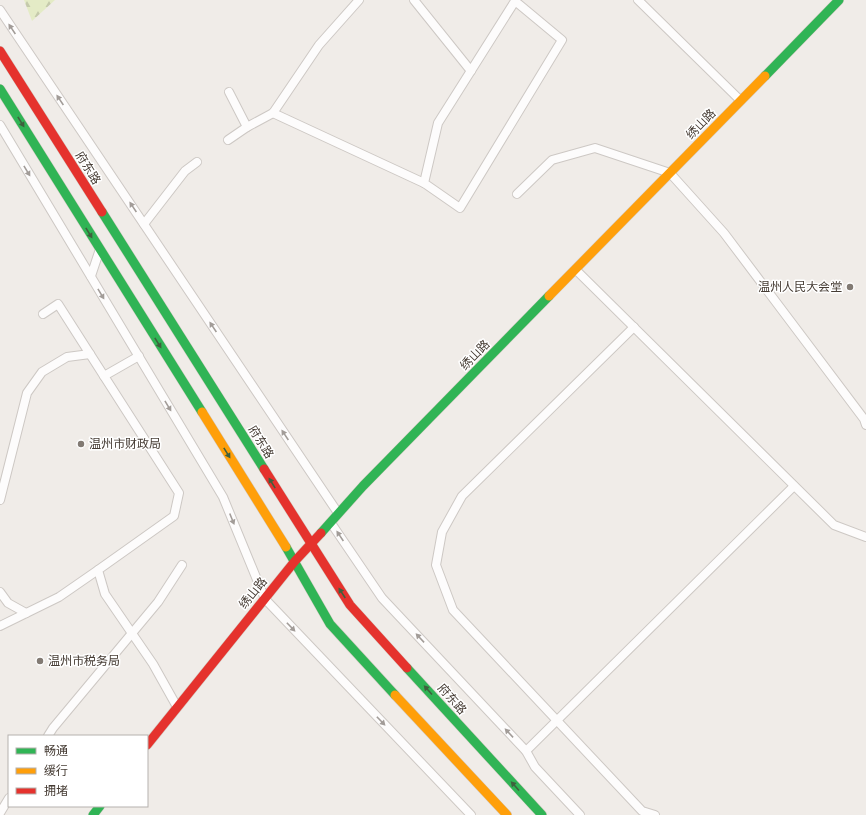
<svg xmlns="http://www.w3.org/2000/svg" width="866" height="815" font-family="'DejaVu Sans','Noto Sans SC',sans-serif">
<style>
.forest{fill:url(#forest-firs)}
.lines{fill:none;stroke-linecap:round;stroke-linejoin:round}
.lane-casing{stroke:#cdc8c4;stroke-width:10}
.fast-casing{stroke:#d1c9c0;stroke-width:10}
.slow-casing{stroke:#d1c9c0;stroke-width:10}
.jam-casing{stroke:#d1c9c0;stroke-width:10}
.lane{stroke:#fdfcfc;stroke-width:8}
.fast{stroke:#30b455;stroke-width:9}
.slow{stroke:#ff9f0a;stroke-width:9}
.jam{stroke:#e5322d;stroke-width:9}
.oneway{fill:#a29c98}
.oneway2{fill:#3f603e}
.poi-dot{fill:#827a73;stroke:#fff;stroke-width:1.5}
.labels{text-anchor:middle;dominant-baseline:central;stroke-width:3;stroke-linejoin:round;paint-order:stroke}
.street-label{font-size:12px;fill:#463c34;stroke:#fff}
.poi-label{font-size:12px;fill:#463c34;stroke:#fff;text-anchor:start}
</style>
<defs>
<pattern id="forest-firs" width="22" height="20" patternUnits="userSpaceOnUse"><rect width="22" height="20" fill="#e4ebc6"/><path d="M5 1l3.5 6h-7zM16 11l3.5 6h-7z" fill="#c5caab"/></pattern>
</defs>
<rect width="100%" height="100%" fill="#f0ece8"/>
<path class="forest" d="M24,0H55L32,21Z"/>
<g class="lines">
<defs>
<g id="lane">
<path d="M414,0L471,71"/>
<path d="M638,0L740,100"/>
<path d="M515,1L562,40L460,208L424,183L438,123L515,1L516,0"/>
<path d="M0,10L338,513"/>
<path d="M273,113L424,183"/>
<path d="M0,125L223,497L265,599L471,815"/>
<path d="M247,127L273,113L319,45L359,0"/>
<path d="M228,140L247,127L229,92"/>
<path d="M517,194L552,160L595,148L670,173L724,233L864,419L866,425"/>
<path d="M144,224L185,171L197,162"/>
<path d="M576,270L834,525L866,537"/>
<path d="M91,276L99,252"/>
<path d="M43,314L58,304L104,376L139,356"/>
<path d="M634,327L462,496L442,532L436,565L453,610L642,811L655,815"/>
<path d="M104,376L179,493L174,516L98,570L105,594L153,664L176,705"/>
<path d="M0,500L27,393L42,372L67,357L90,354"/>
<path d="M331,523L382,598L526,751L535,767L580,815"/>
<path d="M0,592L8,603L26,613"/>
<path d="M0,626L59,597L98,570"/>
<path d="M48,736L53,728L158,602L182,565"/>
<path d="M526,751L794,486"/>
<path d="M0,813L9,798"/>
</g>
<g id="fast">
<path d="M765,76L839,0"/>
<path d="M0,89L202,412"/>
<path d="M102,212L264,469"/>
<path d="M321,533L363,486L549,296"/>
<path d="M286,547L330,624L395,695"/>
<path d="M407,668L542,815"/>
<path d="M93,815L100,806"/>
</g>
<g id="slow">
<path d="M549,296L765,76"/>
<path d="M202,412L286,547"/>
<path d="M395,695L507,815"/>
</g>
<g id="jam">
<path d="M0,51L102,212"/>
<path d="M264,469L350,605L407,668"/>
<path d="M147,745L295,561L321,533"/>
</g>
</defs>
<use href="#lane" class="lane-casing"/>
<use href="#fast" class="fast-casing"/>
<use href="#slow" class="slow-casing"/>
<use href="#jam" class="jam-casing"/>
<use href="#lane" class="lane"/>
<use href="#fast" class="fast"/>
<use href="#slow" class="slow"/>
<use href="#jam" class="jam"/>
</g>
<defs><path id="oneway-solid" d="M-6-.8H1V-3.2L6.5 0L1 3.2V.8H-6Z"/></defs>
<g class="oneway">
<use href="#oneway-solid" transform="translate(12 29) rotate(-124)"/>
<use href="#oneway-solid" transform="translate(60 100) rotate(-124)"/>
<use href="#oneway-solid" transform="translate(27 171) rotate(59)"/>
<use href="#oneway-solid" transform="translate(133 207) rotate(-124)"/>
<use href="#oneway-solid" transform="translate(101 294) rotate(59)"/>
<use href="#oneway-solid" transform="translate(213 327) rotate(-124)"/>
<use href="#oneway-solid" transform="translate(168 406) rotate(59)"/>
<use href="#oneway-solid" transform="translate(285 435) rotate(-124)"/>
<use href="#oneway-solid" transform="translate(232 519) rotate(68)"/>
<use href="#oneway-solid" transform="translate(340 536) rotate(-124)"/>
<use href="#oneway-solid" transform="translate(291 627) rotate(46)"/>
<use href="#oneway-solid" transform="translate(420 638) rotate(-133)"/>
<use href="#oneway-solid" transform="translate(381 721) rotate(46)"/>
<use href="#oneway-solid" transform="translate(509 733) rotate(-133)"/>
</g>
<g class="oneway2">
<use href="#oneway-solid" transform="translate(21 122) rotate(58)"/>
<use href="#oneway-solid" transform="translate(89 233) rotate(58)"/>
<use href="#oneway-solid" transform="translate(158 343) rotate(58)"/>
<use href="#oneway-solid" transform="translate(227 453) rotate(58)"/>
<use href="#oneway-solid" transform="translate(272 483) rotate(-122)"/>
<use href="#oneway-solid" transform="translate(342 593) rotate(-123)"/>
<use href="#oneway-solid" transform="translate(428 690) rotate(-132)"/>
<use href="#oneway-solid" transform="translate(515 786) rotate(-132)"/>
</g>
<g class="poi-dot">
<circle cx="850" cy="287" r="4"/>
<circle cx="81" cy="444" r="4"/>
<circle cx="40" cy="661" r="4"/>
</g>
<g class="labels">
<g class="street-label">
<text transform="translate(701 124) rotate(-46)">绣山路</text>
<text transform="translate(88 168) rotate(58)">府东路</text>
<text transform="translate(475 355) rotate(-46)">绣山路</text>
<text transform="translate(261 442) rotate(58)">府东路</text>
<text transform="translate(253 593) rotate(-51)">绣山路</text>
<text transform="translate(452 699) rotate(48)">府东路</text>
</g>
<g class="poi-label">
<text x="842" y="287" text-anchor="end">温州人民大会堂</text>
<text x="89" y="444">温州市财政局</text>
<text x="48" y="661">温州市税务局</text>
</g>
</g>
<rect x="8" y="735" width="140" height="72" fill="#ffffff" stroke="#b5b1ae"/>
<rect x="16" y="748" width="20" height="6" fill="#30b455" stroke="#b5b1ae"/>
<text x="44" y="755" font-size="12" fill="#463c34">畅通</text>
<rect x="16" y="768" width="20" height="6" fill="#ff9f0a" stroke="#b5b1ae"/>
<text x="44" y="775" font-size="12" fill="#463c34">缓行</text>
<rect x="16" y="788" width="20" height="6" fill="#e5322d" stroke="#b5b1ae"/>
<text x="44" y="795" font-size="12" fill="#463c34">拥堵</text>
</svg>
